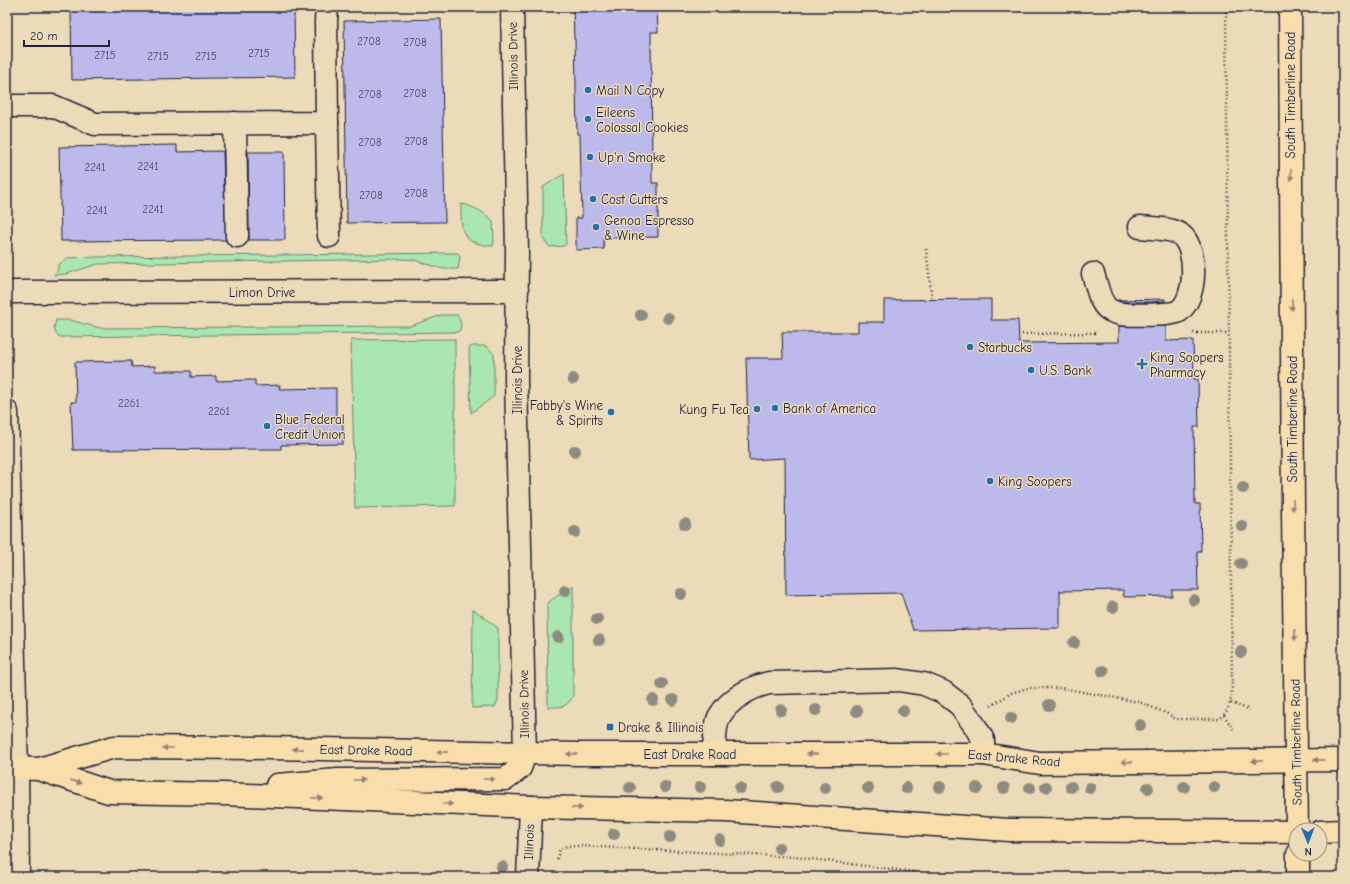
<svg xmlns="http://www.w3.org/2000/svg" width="1350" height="884" font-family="'Comic Neue',sans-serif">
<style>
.green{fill:#a9e7af;stroke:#668475}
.building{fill:#bcb9eb;stroke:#22223b}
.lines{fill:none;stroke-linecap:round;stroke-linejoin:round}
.minor-casing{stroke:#22223b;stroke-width:25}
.major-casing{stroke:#22223b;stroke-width:25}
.path{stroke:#22223b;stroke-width:2.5;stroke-dasharray:1 3;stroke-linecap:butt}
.minor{stroke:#ecdbb8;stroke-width:22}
.major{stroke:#f9ddab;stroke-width:22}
.tree{fill:#8c8b80}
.oneway{fill:#8e8073}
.poi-dot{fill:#1f6fb2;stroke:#ecdbb8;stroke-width:1.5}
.labels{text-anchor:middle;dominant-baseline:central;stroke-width:3;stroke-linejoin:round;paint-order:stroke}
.number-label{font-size:11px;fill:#484867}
.street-label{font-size:13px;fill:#22223b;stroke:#ecdbb8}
.poi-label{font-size:13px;fill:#22223b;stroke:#ecdbb8;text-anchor:start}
</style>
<rect width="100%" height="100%" fill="#ecdbb8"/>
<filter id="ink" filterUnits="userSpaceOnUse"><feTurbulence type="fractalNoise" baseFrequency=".025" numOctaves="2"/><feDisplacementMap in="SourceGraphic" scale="8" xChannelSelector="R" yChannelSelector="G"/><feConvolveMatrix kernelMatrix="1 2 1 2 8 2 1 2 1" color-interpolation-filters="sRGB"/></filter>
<g filter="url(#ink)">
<g class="green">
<path d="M564,174L566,244L564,246L550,247L543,239V187Z"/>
<path d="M461,204C473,206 484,212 493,221L494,242L493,246C461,243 461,234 461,204Z"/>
<path d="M456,253H458L460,257L458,269H443L414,260L404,259L98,264L66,274L54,275L58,270V265L67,258L98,257Z"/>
<path d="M442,315H458L461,324L460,330L458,332L60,337L56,334L54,328L56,320H70L100,328L410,326Z"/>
<path d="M455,339V506L355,508L351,340Z"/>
<path d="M472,346H486L494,354V396L471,413L469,348Z"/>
<path d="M573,585V695C568,708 561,707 548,707L547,606L550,601Z"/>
<path d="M473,609L498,628V700L495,707L472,708Z"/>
</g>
<g class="building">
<path d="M71,7H294L295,77L72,80Z"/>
<path d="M573,7H657L658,32H651L652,183H658V237L603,238L604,249L576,250V218H582L580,134H577L575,39H574Z"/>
<path d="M441,19L445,222L347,223L344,21Z"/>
<path d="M177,145V152L220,151L223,152L226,240L61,241L59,147Z"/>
<path d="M248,152H284L285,240H249Z"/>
<path d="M991,299V320H1018L1019,343L1119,342V326H1166V341L1193,340L1194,379H1198L1199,427H1194L1195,504H1200L1201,551H1197L1198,590H1172V596L1124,597L1123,590L1060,591V628L913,630L901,593L786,595L785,458L749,460L746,358H783L782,332H858V322H884V300Z"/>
<path d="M1165,299V301L1151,302H1127L1118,300Z"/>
<path d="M131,361L132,367L155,366V371H191V377L216,376V381L255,380V386L280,385L279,389L336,388V421H343V444L281,445V449L73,450L71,402H76L75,362Z"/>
</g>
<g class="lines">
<defs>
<g id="minor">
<path d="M512,7L517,251L516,380L525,754"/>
<path d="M7,106H53L95,124L327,123L326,21L327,7"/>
<path d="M235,123L237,236"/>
<path d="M327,123L329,236"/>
<path d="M1093,274C1097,285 1099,301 1107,308C1111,312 1117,313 1121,314C1131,315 1172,316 1179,311C1197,298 1198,249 1181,235C1172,228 1151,228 1140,227"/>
<path d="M7,292L517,291"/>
<path d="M7,412L17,768L18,877"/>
<path d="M714,754C715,742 714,728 719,717C729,699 751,687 769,683L898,680L924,684L943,692L960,705L975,726L983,740V754"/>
<path d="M528,877L531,807"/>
</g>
<g id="major">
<path d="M1290,7L1293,512L1297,830"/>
<path d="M7,768L39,769L109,792L223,794L531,807L726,811L1009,830L1296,832"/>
<path d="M39,769L114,747L270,748L579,754H983L1040,763L1343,760"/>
<path d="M277,785L338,780L506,779L520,768L525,754"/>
<path d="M1320,832L1343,831"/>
<path d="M1298,854V877"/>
</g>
</defs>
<use href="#minor" class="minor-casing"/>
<use href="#major" class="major-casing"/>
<g class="path">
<path d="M926,249L932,299"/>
<path d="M1193,333H1228"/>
<path d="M1018,334L1096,333"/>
<path d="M1231,703L1250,710"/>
<path d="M991,706L1011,693L1028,688H1061L1139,702L1166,713L1176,719H1219C1228,713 1230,704 1232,693L1226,7"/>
<path d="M1224,715L1233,729"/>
<path d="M557,859L560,849L567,846H581L795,857L955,877"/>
<path d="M1235,877L1236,870"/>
</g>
<use href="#minor" class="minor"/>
<use href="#major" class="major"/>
</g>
<g class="tree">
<circle cx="641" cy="315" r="6"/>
<circle cx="668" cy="318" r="6"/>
<circle cx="573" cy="379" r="6"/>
<circle cx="575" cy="451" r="6"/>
<circle cx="1243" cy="488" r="6"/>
<circle cx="685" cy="524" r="6"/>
<circle cx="1242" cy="526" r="6"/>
<circle cx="575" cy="532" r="6"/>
<circle cx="1241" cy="564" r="6"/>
<circle cx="565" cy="591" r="6"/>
<circle cx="681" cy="594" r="6"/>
<circle cx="1194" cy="600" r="6"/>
<circle cx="1113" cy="607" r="6"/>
<circle cx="597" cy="619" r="6"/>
<circle cx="558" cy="637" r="6"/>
<circle cx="599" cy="640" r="6"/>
<circle cx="1074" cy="643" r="6"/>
<circle cx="1241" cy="652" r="6"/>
<circle cx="1103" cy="671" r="6"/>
<circle cx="662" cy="684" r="6"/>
<circle cx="653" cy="700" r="6"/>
<circle cx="673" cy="700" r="6"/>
<circle cx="1049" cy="705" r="6"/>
<circle cx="781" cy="710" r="6"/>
<circle cx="816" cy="710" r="6"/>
<circle cx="857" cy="711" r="6"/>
<circle cx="903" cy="711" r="6"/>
<circle cx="1011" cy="718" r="6"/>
<circle cx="1140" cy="725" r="6"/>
<circle cx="665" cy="787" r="6"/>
<circle cx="700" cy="787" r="6"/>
<circle cx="778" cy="787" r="6"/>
<circle cx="940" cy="787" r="6"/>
<circle cx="1046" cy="787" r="6"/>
<circle cx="1071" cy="787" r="6"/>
<circle cx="1184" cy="787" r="6"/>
<circle cx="1214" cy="787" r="6"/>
<circle cx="630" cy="788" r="6"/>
<circle cx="740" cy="788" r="6"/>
<circle cx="825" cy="788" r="6"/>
<circle cx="868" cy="788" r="6"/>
<circle cx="906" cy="788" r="6"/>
<circle cx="977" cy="788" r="6"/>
<circle cx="1004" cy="788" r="6"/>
<circle cx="1030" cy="788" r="6"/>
<circle cx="1090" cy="788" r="6"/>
<circle cx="1148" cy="788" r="6"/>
<circle cx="614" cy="834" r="6"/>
<circle cx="670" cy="837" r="6"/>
<circle cx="720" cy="840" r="6"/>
<circle cx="779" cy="848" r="6"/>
<circle cx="502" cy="867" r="6"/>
</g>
<defs><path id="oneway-solid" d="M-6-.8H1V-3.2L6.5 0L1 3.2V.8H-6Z"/></defs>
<g class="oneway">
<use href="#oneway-solid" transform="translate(1291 175) rotate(90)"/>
<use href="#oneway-solid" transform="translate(1292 305) rotate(90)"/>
<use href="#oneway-solid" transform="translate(1293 505) rotate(90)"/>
<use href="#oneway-solid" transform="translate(1295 635) rotate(89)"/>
<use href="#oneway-solid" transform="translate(168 748) rotate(-180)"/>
<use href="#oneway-solid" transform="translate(298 749) rotate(-179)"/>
<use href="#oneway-solid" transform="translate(442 752) rotate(-179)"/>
<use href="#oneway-solid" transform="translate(572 754) rotate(-180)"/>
<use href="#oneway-solid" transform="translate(812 754) rotate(180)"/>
<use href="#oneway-solid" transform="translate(942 754) rotate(180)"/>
<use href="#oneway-solid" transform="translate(1319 760) rotate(179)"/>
<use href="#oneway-solid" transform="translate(1257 761) rotate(180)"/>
<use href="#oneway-solid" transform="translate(1127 762) rotate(179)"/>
<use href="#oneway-solid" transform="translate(489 779)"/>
<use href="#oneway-solid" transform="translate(359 780)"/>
<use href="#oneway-solid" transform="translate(76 782) rotate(17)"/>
<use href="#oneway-solid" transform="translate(317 798) rotate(2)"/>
<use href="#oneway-solid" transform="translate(447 804) rotate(2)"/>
<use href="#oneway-solid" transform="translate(577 808) rotate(1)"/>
</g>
</g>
<g class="poi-dot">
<circle cx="588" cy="90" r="4"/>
<circle cx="588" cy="119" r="4"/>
<circle cx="590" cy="157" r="4"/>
<circle cx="593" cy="199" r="4"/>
<circle cx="596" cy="227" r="4"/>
<circle cx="970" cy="347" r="4"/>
<path d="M1140 358h4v4h4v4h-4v4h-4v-4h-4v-4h4z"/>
<circle cx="1031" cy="370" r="4"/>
<circle cx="775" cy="408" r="4"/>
<circle cx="757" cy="409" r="4"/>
<circle cx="611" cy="412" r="4"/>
<circle cx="267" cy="426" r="4"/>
<circle cx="990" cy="481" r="4"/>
<rect x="606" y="723" width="8" height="8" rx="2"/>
</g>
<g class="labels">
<g class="number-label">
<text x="369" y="41">2708</text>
<text x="415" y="42">2708</text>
<text x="259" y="53">2715</text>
<text x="105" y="55">2715</text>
<text x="158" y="56">2715</text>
<text x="206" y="56">2715</text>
<text x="415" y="93">2708</text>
<text x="370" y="94">2708</text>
<text x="416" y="141">2708</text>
<text x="370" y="142">2708</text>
<text x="148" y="166">2241</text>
<text x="95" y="167">2241</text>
<text x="416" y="193">2708</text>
<text x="371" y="195">2708</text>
<text x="153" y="209">2241</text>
<text x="97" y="210">2241</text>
<text x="129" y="403">2261</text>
<text x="219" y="411">2261</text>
</g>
<g class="street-label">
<text transform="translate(513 56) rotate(-91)">Illinois Drive</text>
<text transform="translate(1290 95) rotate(-90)">South Timberline Road</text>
<text x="262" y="292">Limon Drive</text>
<text transform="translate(517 380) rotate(-90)">Illinois Drive</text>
<text transform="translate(1292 419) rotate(-90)">South Timberline Road</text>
<text transform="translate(524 704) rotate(-91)">Illinois Drive</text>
<text transform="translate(1296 742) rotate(-91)">South Timberline Road</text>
<text transform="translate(366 750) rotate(1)">East Drake Road</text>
<text x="690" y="754">East Drake Road</text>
<text transform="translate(1014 758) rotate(5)">East Drake Road</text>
<text transform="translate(529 842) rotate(-88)">Illinois</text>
</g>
<g class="poi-label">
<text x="596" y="90">Mail N Copy</text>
<text x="596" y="112">Eileens<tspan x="596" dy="15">Colossal Cookies</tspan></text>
<text x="598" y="157">Up'n Smoke</text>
<text x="601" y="199">Cost Cutters</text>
<text x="604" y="220">Genoa Espresso<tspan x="604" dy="15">&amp; Wine</tspan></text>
<text x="978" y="347">Starbucks</text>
<text x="1150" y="357">King Soopers<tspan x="1150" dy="15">Pharmacy</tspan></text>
<text x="1039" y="370">U.S. Bank</text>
<text x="603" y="405" text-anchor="end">Fabby's Wine<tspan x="603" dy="15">&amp; Spirits</tspan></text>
<text x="783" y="408">Bank of America</text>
<text x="749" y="409" text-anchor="end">Kung Fu Tea</text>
<text x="275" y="419">Blue Federal<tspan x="275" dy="15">Credit Union</tspan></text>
<text x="998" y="481">King Soopers</text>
<text x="618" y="727">Drake &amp; Illinois</text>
</g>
</g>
<rect width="1350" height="884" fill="none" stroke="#ecdbb8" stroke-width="24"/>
<rect x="12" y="12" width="1326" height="860" fill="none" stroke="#22223b" stroke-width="1.5" filter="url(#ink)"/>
<g transform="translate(1308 842) rotate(179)"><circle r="19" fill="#ecdbb8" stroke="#9b9186"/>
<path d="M0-3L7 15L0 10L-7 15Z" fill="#1f6fb2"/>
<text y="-6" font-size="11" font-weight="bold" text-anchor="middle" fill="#22223b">N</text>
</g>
<path d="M24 40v6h85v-6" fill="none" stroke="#22223b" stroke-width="2"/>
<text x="30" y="40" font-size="12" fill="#22223b" stroke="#ecdbb8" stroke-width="3" paint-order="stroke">20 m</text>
</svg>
